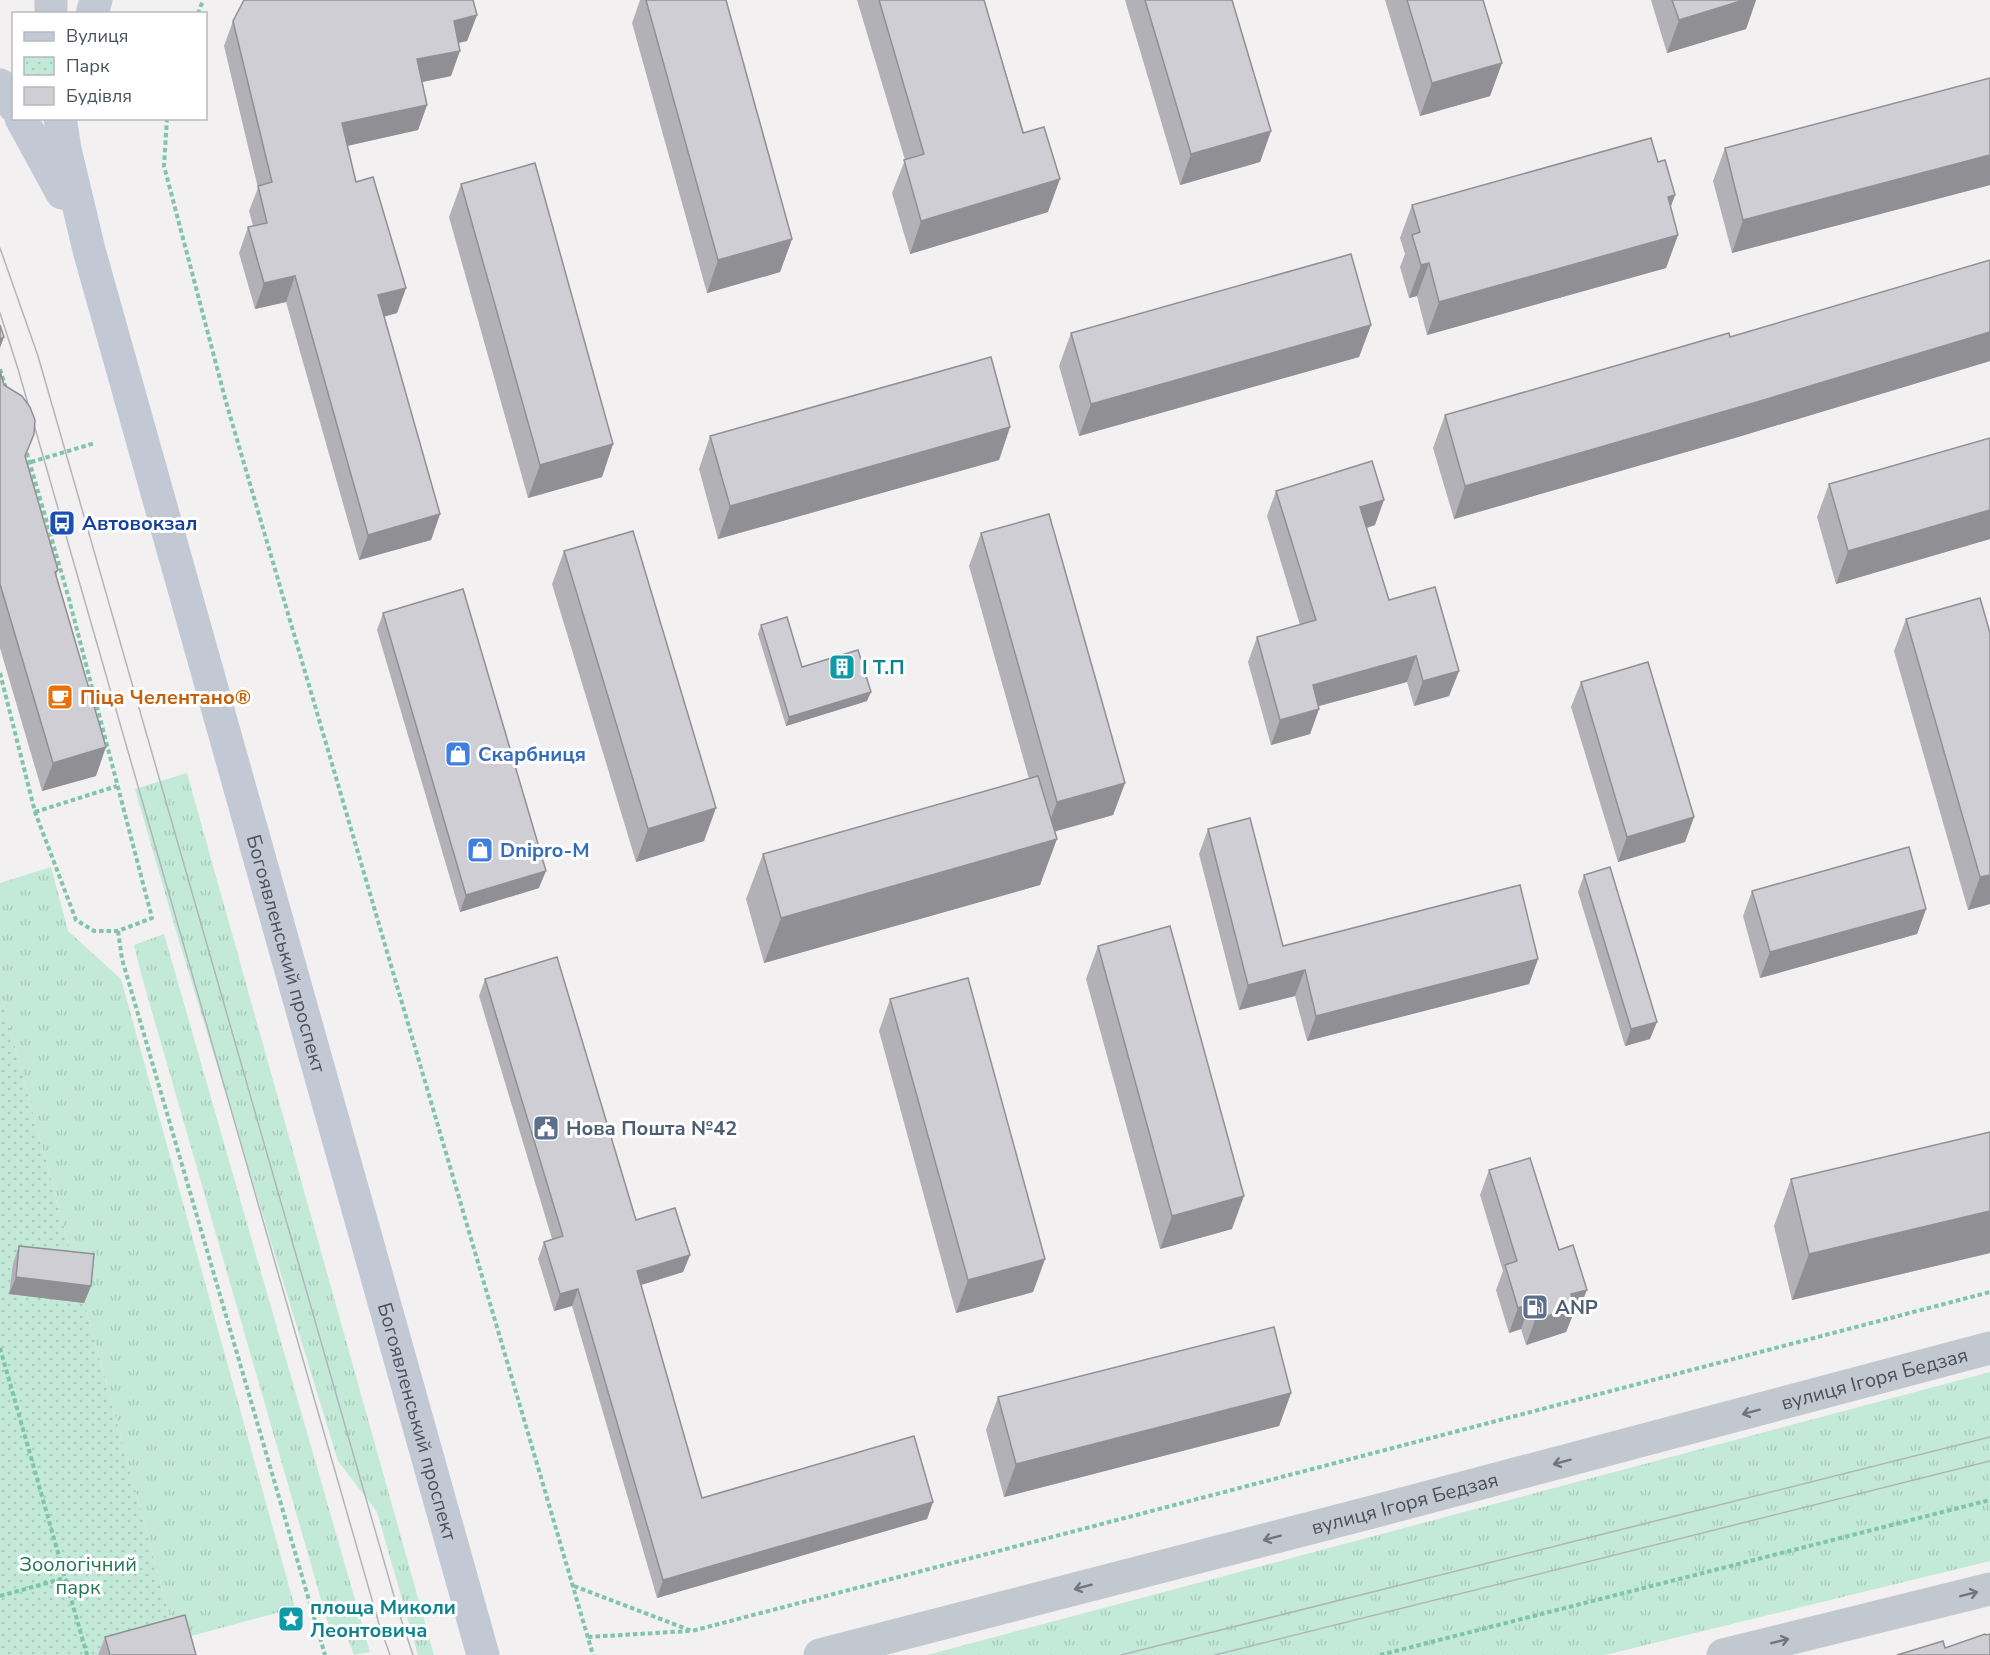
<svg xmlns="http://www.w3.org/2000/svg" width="1990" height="1655" font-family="'Nunito Sans',sans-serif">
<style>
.grass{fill:url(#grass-tufts)}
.park{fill:url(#park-dots)}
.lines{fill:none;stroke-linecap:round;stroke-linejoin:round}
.path{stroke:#7fc5ab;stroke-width:4;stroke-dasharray:4.5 3;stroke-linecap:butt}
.tertiary{stroke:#c2c8d0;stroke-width:33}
.secondary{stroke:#c3c9d4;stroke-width:33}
.tram{stroke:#b3b4b9;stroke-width:1.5}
.wall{fill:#b1b1b6}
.shaded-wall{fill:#909094}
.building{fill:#ceced4;stroke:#909094;stroke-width:1.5}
.oneway{stroke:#6e757e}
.labels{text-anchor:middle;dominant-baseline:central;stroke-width:6;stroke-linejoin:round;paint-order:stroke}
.transit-label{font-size:20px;font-weight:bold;fill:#164399;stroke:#fff;text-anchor:start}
.culture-label{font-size:20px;font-weight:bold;fill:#0d838f;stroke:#fff;text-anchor:start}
.food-label{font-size:20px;font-weight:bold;fill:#c56008;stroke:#fff;text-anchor:start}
.shop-label{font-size:20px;font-weight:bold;fill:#366cbe;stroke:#fff;text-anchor:start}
.street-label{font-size:20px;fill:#4a515b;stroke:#fff}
.service-label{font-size:20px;font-weight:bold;fill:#4e5e75;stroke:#fff;text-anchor:start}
.park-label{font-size:20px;fill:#227556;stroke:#fff}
</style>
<defs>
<pattern id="grass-tufts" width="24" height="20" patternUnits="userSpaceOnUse" patternTransform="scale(1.5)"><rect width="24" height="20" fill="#c3ead8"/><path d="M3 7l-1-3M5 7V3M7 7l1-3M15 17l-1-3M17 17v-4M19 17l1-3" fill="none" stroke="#a9cabc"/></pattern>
<pattern id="park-dots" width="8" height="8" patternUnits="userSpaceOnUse" patternTransform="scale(1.5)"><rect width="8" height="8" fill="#c3ead8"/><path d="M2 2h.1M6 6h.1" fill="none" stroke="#a9cabc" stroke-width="1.8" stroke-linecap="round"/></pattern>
</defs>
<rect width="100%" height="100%" fill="#f2f0f0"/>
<g class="grass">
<path d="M187,773L434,1655H418L377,1512L338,1461L176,931L135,789Z"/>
<path d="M51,867L68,931L121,979L295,1608L176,1640L0,992V883Z"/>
<path d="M164,934L370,1652L354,1655L345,1630L331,1634L142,977L134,945Z"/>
<path d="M1990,1372V1561L1605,1655H927Z"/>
</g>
<path class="park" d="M0,992L176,1640L180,1655H0Z"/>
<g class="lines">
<g class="path">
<path d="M198,14L203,0"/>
<path d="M167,118L164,166L226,402L593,1655"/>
<path d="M0,369L6,389"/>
<path d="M31,462L95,443"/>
<path d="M0,673L35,812L76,920L94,931H118L152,918L69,599L26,450"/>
<path d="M35,812L117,786"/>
<path d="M118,931L122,959L325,1655"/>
<path d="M0,1348L87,1655H85"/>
<path d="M574,1586L692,1631L1990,1292"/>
<path d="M0,1596L65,1578"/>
<path d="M588,1637L689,1631"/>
<path d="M1380,1655L1990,1500"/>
</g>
<g class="tertiary">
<path id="s1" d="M820,1655L1376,1511L1990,1348"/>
<path d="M1723,1655L1990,1589"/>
</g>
<g class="secondary">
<path d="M51,14V0"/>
<path d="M92,14L96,0"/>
<path d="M0,85L14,106"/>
<path d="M21,118L62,193"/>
<path id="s2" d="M60,118L65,149L89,250L483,1655"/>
</g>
<g class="tram">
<path d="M0,248L38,356L398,1610L413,1655"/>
<path d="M0,313L18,369L379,1624L390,1655"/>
<path d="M1121,1655L1990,1437"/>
<path d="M1215,1655L1990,1461"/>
</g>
</g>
<g class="wall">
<path d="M640,0H726L792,239L780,272L707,293L632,23Z"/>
<path d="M857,0H984L1048,212L910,254L892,193L905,160Z"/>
<path d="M1125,0H1232L1271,131L1260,162L1180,185Z"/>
<path d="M1385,0H1483L1502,63L1490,96L1420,116Z"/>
<path d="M1651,0H1756L1746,29L1667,53Z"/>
<path d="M477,15L467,41L458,43L451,76L422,82L427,105L418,130L347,146L356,182L406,288L397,313L384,317L440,514L431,540L359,560L286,302L255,309L239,253L248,227L253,226L249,211L258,188L224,46L233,21Z"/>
<path d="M1990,78V185L1732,253L1713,181L1725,148Z"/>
<path d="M1658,162L1675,195L1670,208L1678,235L1666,268L1427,335L1417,296L1409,298L1400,267L1405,254L1400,238L1412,205Z"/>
<path d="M461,184L613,444L602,477L528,498L449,217Z"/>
<path d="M1990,260V361L1738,437L1454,519L1433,448L1445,415L1730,337Z"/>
<path d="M1371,325L1359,357L1079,436L1059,366L1071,333Z"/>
<path d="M0,371L4,385L34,434L25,458L58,570L56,576L96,776L42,791L0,648Z"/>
<path d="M1010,427L999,460L718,539L699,469L710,436Z"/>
<path d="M1990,438V539L1836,584L1817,517L1829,484Z"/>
<path d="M1276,491L1375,525L1367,528L1389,600L1459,671L1449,696L1414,706L1407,682L1319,706V709L1310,734L1271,745L1248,662L1257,637L1300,625L1267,516Z"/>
<path d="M981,533L1125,783L1113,815L1054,832L1040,885L764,963L746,899L763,854L1029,779L969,566Z"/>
<path d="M564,551L704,841L636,862L552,584Z"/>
<path d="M383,613L539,888L460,912L377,630Z"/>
<path d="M1906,619L1990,904L1968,910L1894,651Z"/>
<path d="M761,625L802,667L867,701L786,726L758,634Z"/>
<path d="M1581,682L1694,817L1685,842L1618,862L1571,707Z"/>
<path d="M1208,829L1283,946L1538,959L1529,984L1307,1041L1295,996L1239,1010L1199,854Z"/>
<path d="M1584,875L1650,1039L1625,1046L1578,892Z"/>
<path d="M1752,891L1926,909L1917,934L1760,978L1743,916Z"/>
<path d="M1098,946L1232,1229L1160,1249L1086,979Z"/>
<path d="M485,979L636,1220L690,1255L683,1272L641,1285L702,1498L933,1502L927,1519L657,1598L572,1306L554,1311L538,1259L544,1242L552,1239L479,996Z"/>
<path d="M890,999L1045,1259L1033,1292L956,1313L879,1031Z"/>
<path d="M1990,1132V1253L1792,1300L1774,1226L1791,1179Z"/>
<path d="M1489,1170L1577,1315L1572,1317L1566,1332L1526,1345L1521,1329L1509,1333L1496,1290L1503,1271L1480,1195Z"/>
<path d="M19,1246L91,1286L84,1303L9,1294L13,1263Z"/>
<path d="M1291,1393L1279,1426L1004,1497L986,1430L998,1397Z"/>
<path d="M105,1637L196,1655H98Z"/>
</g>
<g class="shaded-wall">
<path d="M1744,0H1756L1746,29L1667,53L1679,20Z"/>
<path d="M477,15L467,41L444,46L454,21Z"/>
<path d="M460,51L451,76L408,85L417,59Z"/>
<path d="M1502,63L1490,96L1420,116L1432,83Z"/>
<path d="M427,105L418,130L333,149L342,123Z"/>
<path d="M1271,131L1260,162L1180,185L1191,154Z"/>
<path d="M1990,155V185L1732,253L1743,220Z"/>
<path d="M1060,179L1048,212L910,254L921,221Z"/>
<path d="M1675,195L1663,228L1668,197Z"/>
<path d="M1678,235L1666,268L1427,335L1439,302Z"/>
<path d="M792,239L780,272L707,293L718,260Z"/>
<path d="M1429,263L1417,296L1409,298L1421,265Z"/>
<path d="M295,276L286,302L255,309L264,283Z"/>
<path d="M406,288L397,313L369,320L378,295Z"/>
<path d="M1371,325L1359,357L1079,436L1091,404Z"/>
<path d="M1990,332V361L1738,437L1454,519L1465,486Z"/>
<path d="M4,337L0,348V339Z"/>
<path d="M1010,427L999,460L718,539L730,506Z"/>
<path d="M613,444L602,477L528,498L540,465Z"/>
<path d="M1384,500L1375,525L1351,533L1360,507Z"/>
<path d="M1990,510V539L1836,584L1848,551Z"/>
<path d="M440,514L431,540L359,560L368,535Z"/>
<path d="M1416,656L1407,682L1304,710L1313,685Z"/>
<path d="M1459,671L1449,696L1414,706L1423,681Z"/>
<path d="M871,692L867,701L786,726L789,717Z"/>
<path d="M1319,709L1310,734L1271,745L1280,720Z"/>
<path d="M106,747L96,776L42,791L53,763Z"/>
<path d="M1125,783L1113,815L1045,834L1057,802Z"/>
<path d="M716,808L704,841L636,862L648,829Z"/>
<path d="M1694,817L1685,842L1618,862L1627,837Z"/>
<path d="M1057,839L1040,885L764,963L781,918Z"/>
<path d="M546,871L539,888L460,912L466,895Z"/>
<path d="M1990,875V904L1968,910L1980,877Z"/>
<path d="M1926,909L1917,934L1760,978L1770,952Z"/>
<path d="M1538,959L1529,984L1307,1041L1316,1016Z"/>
<path d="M1305,970L1295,996L1239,1010L1248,985Z"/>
<path d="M1657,1022L1650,1039L1625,1046L1631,1029Z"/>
<path d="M1244,1196L1232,1229L1160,1249L1172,1216Z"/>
<path d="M1990,1211V1253L1792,1300L1809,1254Z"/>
<path d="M690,1255L683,1272L631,1288L637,1271Z"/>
<path d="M1045,1259L1033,1292L956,1313L968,1280Z"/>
<path d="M16,1277L91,1286L84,1303L9,1294Z"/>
<path d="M578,1289L572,1306L554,1311L560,1294Z"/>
<path d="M1587,1290L1577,1315L1572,1317L1566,1332L1526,1345L1535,1320L1571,1294Z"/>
<path d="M1530,1304L1521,1329L1509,1333L1518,1308Z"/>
<path d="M1291,1393L1279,1426L1004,1497L1016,1464Z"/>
<path d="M933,1502L927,1519L657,1598L663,1580Z"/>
</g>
<g class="building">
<path d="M244,0H473L477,15L454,21L460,51L417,59L427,105L342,123L356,182L373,177L406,288L378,295L440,514L368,535L295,276L264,283L248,227L267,223L258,186L272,182L233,21Z"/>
<path d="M646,0H726L792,239L718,260Z"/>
<path d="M879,0H984L1023,133L1044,127L1060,179L921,221L904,160L924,154Z"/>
<path d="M1145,0H1232L1271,131L1191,154Z"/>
<path d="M1407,0H1483L1502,63L1432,83Z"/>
<path d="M1672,0H1744L1679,20Z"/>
<path d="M1990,78V155L1743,220L1725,148Z"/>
<path d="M1651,138L1658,162L1665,160L1675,195L1668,197L1678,235L1439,302L1429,263L1421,265L1412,235L1420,232L1412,205Z"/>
<path d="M535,163L613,444L540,465L461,184Z"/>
<path d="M1351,254L1371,325L1091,404L1071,333Z"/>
<path d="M1990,260V332L1750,404L1465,486L1445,415L1729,333L1730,337Z"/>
<path d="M0,325L4,337L0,339Z"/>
<path d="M991,357L1010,427L730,506L710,436Z"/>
<path d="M0,371L4,385L22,396L30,407L35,420L34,434L25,456L58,570L55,572L106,747L53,763L0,584Z"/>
<path d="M1990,438V510L1848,551L1829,484Z"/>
<path d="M1372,461L1384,500L1360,507L1389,600L1435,587L1459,671L1423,681L1416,656L1313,685L1319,709L1280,720L1257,637L1316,620L1276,491Z"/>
<path d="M1049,514L1125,783L1057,802L981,533Z"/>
<path d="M633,531L716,808L648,829L564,551Z"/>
<path d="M463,589L546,871L466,895L383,613Z"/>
<path d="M1980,598L1990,633V875L1980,877L1906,619Z"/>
<path d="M787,617L802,667L858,650L871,692L789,717L761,625Z"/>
<path d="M1648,662L1694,817L1627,837L1581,682Z"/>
<path d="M1038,776L1057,839L781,918L763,854Z"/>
<path d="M1250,818L1283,946L1520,885L1538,959L1316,1016L1305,970L1248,985L1208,829Z"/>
<path d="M1909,847L1926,909L1770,952L1752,891Z"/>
<path d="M1610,867L1657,1022L1631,1029L1584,875Z"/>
<path d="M1170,926L1244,1196L1172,1216L1098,946Z"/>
<path d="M557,957L636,1220L675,1208L690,1255L637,1271L702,1498L914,1436L933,1502L663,1580L578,1289L560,1294L544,1242L563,1236L485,979Z"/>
<path d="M968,978L1045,1259L968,1280L890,999Z"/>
<path d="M1990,1132V1211L1809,1254L1791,1179Z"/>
<path d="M1530,1158L1559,1250L1573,1245L1587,1290L1571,1294L1575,1307L1535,1320L1530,1304L1518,1308L1505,1265L1517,1261L1489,1170Z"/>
<path d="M19,1246L94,1254L91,1286L16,1277Z"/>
<path d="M1274,1327L1291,1393L1016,1464L998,1397Z"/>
<path d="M185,1615L196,1655H110L105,1637Z"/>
<path d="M1985,1634L1986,1635L1990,1634V1655H1897L1943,1641L1945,1648Z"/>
</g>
<defs><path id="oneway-shaft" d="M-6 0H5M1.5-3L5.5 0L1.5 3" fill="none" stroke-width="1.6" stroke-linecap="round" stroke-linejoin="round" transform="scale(1.5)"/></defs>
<g class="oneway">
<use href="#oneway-shaft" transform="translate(1751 1412) rotate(165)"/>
<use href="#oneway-shaft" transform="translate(1562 1462) rotate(165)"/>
<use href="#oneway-shaft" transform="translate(1272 1538) rotate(165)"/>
<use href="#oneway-shaft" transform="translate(1083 1587) rotate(165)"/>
<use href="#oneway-shaft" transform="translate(1969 1594) rotate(-14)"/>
<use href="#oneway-shaft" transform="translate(1780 1641) rotate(-14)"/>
</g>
<defs>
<symbol id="bus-square" viewBox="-11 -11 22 22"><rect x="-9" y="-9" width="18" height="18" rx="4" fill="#1a4fb4" stroke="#fff"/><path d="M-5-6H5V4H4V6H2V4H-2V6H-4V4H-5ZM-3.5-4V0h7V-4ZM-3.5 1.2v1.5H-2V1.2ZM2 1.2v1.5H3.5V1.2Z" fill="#fff"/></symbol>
<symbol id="building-square" viewBox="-11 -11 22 22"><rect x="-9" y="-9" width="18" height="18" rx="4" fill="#0f9aa8" stroke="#fff"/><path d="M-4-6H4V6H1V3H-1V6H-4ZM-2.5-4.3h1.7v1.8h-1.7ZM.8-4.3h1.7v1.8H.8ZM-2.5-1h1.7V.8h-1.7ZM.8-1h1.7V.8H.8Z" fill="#fff"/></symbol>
<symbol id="cafe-square" viewBox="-11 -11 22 22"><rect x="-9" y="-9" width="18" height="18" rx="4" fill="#e8710a" stroke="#fff"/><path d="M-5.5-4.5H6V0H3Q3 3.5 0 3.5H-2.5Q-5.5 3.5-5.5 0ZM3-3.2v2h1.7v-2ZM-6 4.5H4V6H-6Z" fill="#fff"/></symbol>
<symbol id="shop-square" viewBox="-11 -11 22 22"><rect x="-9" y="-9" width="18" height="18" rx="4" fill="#3f7fe0" stroke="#fff"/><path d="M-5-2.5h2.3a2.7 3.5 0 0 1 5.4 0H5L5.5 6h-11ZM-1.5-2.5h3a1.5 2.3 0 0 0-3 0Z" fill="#fff"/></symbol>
<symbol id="civic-square" viewBox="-11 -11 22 22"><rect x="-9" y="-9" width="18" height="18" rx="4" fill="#5c6f8a" stroke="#fff"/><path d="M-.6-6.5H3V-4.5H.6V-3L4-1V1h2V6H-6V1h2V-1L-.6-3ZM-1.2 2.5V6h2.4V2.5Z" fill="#fff"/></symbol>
<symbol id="fuel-square" viewBox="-11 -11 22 22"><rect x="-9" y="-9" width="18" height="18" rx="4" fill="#5c6f8a" stroke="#fff"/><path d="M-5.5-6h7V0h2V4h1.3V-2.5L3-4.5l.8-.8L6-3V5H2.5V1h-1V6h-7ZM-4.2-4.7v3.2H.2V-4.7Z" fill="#fff"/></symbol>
<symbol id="sight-square" viewBox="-11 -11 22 22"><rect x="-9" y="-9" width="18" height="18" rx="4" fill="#0f9aa8" stroke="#fff"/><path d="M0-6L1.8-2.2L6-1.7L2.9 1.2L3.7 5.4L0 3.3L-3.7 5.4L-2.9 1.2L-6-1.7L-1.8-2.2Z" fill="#fff"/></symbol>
</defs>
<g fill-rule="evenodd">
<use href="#bus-square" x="47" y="508" width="30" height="30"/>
<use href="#building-square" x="827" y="652" width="30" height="30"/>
<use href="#cafe-square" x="45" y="682" width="30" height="30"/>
<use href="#shop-square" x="443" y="739" width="30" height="30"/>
<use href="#shop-square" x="465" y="835" width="30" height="30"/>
<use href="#civic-square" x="531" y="1113" width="30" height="30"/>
<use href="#fuel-square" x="1520" y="1292" width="30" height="30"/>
<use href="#sight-square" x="276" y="1604" width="30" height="30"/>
</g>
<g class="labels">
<g class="transit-label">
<text x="82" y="523">Автовокзал</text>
</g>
<g class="culture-label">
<text x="862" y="667">І Т.П</text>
<text x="310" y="1607">площа Миколи<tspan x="310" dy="23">Леонтовича</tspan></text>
</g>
<g class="food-label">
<text x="80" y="697">Піца Челентано®</text>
</g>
<g class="shop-label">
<text x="478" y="754">Скарбниця</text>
<text x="500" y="850">Dnipro-M</text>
</g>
<g class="street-label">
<text stroke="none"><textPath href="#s2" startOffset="866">Богоявленський проспект</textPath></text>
<text stroke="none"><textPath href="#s1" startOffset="1090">вулиця Ігоря Бедзая</textPath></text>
<text stroke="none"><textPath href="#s2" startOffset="1352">Богоявленський проспект</textPath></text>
<text stroke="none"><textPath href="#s1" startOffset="604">вулиця Ігоря Бедзая</textPath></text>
</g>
<g class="service-label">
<text x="566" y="1128">Нова Пошта №42</text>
<text x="1555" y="1307">ANP</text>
</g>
<g class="park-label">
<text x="78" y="1564">Зоологічний<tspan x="78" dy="23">парк</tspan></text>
</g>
</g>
<rect x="12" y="12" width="195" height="108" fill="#ffffff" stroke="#b7b9bd" stroke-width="1.5"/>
<rect x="24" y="32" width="30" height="9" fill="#c3c9d4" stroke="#b7b9bd" stroke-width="1.5"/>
<text x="66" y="42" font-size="18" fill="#4a515b">Вулиця</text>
<rect x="24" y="57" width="30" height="18" fill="url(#park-dots)" stroke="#b7b9bd" stroke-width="1.5"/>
<text x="66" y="72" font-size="18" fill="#4a515b">Парк</text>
<rect x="24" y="87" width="30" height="18" fill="#ceced4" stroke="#b7b9bd" stroke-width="1.5"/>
<text x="66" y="102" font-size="18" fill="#4a515b">Будівля</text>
</svg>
